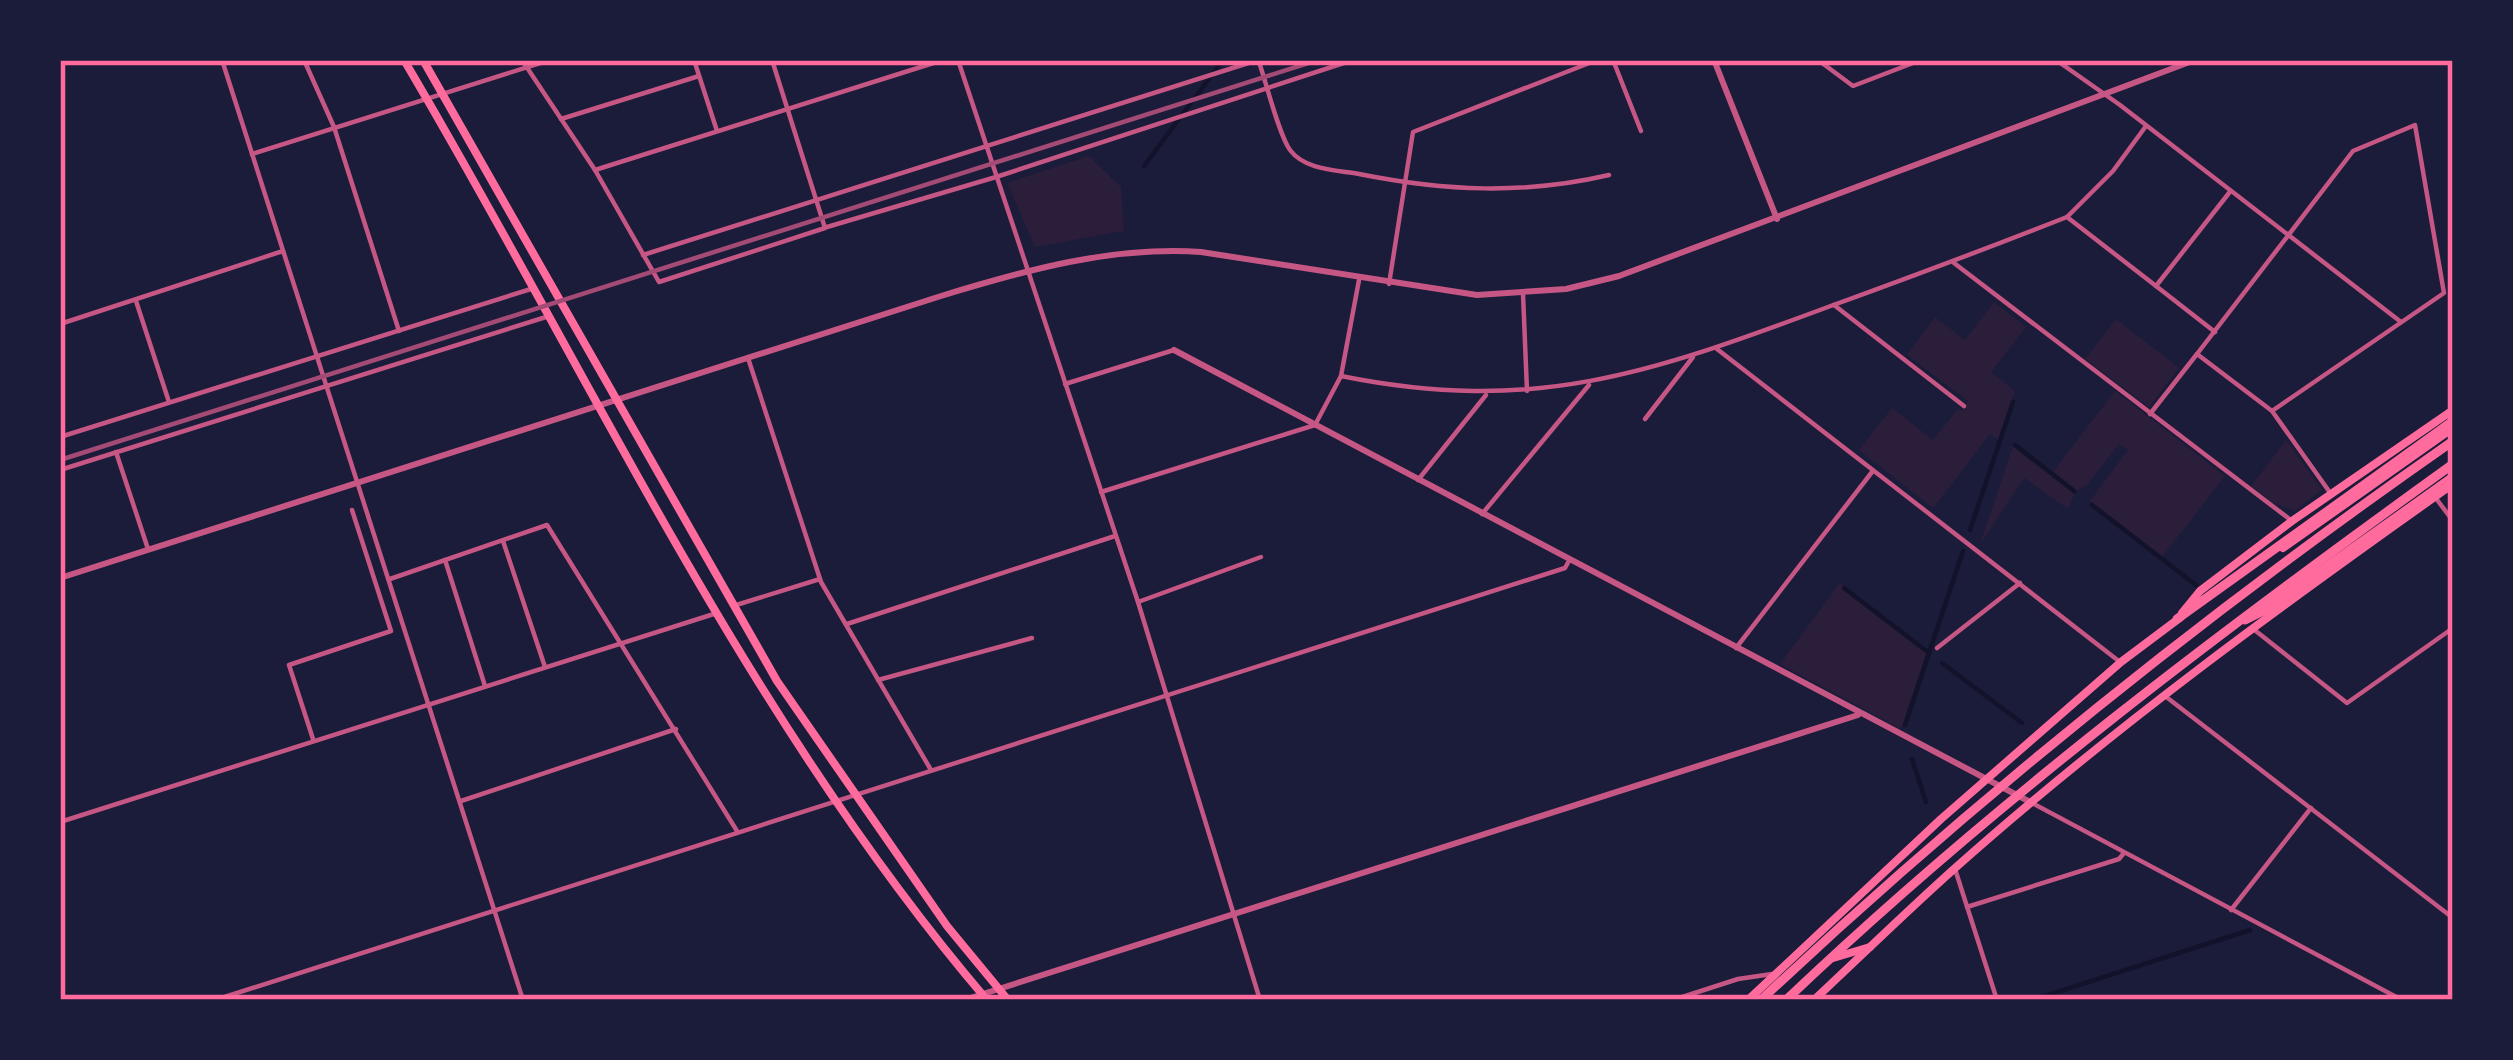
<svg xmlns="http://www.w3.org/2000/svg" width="2513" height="1060" font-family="'Exo 2',sans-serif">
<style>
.green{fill:#2a1e3b}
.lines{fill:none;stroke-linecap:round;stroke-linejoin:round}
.stream{stroke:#12122b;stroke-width:4.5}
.minor{stroke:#c65784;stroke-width:4.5}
.tertiary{stroke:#c65784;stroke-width:6}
.secondary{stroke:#ff6b9d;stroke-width:8}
.primary{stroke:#ff6b9d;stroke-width:8}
.motorway{stroke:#ff6b9d;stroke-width:9}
.rail{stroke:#a44b75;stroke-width:4.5}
.neatline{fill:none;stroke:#ff6b9d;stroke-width:4.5}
</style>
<rect width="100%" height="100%" fill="#1b1b3a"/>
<g class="green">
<path d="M1089,156L1121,187L1124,231L1035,247L1007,183Z"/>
<path d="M1994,302L2026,327L1991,372L2015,391L1998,440L1990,434L1933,508L1859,450L1892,408L1933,440L1958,409L1962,411L1968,401L1907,355L1935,317L1965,340Z"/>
<path d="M2116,319L2179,368L2149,407L2085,359Z"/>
<path d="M2115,391L2225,476L2162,557L2090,501L2128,450L2119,444L2086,486L2077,491L2053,472Z"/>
<path d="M2286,440L2322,490L2295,511L2273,503L2251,486Z"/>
<path d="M2013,446L2075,493L2068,509L2024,478L1980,544Z"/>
<path d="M1840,583L1928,650L1901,729L1780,664Z"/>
</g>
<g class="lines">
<g class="stream">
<path d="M1144,166L1223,60"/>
<path d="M2015,445L2074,491"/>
<path d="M2092,505L2196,585"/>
<path d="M1970,530L2013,402"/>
<path d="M1844,588L1929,653"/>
<path d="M1942,663L2022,723"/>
<path d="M1905,725L1963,551"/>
<path d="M1912,759L1926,802"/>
<path d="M2032,1000L2250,930"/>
</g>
<g class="minor">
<path d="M222,60L523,1000"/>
<path d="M304,60L334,127L399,331"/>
<path d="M522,60L595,170L659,282L825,228L772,60"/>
<path d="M694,60L717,131"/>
<path d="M958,60L1138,602L1260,1000"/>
<path d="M1613,60L1641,131"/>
<path d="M1818,60L1853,86L1921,60"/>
<path d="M2056,60L2120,105L2401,322"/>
<path d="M1259,62C1266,82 1279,135 1290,150C1305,170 1336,170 1359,174C1444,191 1523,195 1609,175"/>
<path d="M561,119L699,76"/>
<path d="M252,154L550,60"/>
<path d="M595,170L943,60"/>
<path d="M2067,217L2156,286"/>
<path d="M827,227L996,177L1353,60"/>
<path d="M643,255L1258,60"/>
<path d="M1954,263L2292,521"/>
<path d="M1389,284L1413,132L1597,60"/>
<path d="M1523,294L1527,391"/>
<path d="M136,301L169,402"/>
<path d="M1834,305L1964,406"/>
<path d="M60,324L283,251"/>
<path d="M2215,332L2156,286L2229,193"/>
<path d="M1717,349L2120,662"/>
<path d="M748,358L821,582L931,770"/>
<path d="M1341,376C1534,415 1650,373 1828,307C1908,278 1988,248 2067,217L2113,171L2146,126"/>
<path d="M1065,384L1174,350"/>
<path d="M2272,411L2444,293L2415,125L2353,151L2197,354L2272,411L2331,494"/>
<path d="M2150,414L2197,354"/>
<path d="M1645,419L1693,357"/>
<path d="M60,437L531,289"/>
<path d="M116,452L148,549"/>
<path d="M60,470L546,317"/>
<path d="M1418,480L1486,395"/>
<path d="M1101,492L1315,425L1341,376L1359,280"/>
<path d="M2435,497L2453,521"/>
<path d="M1482,514L1589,385"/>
<path d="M503,541L545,667"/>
<path d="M445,560L485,686"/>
<path d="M390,579L547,525L737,831"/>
<path d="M1138,602L1261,557"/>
<path d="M733,606L820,579"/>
<path d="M847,624L1115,536"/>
<path d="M2252,628L2347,703L2453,628"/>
<path d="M1736,648L1872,472"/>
<path d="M1937,648L2020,583"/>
<path d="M878,680L1032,638"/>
<path d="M2165,696L2453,918"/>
<path d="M313,739L289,665L391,631L352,510"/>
<path d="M461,801L676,729"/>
<path d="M2032,803L2402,1000"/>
<path d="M60,822L717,613"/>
<path d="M1955,869L1997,1000"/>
<path d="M1967,907L2119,859L2124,853"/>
<path d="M2231,910L2311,808"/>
<path d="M215,1000L1565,568L1570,559"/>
<path d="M1673,1000L1738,979L1772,974"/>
</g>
<g class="tertiary">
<path d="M1714,60L1777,219"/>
<path d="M1174,350L2032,803"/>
<path d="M60,578L941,296C1026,270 1111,246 1201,252L1477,295L1566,289L1619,276L2195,60"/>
<path d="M964,1000L1858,715"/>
</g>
<g class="secondary">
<path d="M2283,548L2453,428"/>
<path d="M2182,613L2200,591L2292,521L2453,410"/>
<path d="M1833,958L1870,947"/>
<path d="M1748,1000L1941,819L2121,662L2181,617"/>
<path d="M1814,1000C1861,956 1907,911 1954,869C2111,729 2282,605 2453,484"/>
</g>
<g class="primary">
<path d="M404,60C592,377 746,718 987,1000"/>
<path d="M423,60L777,681L947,926L1008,1000"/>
</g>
<g class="motorway">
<path d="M2177,619L2453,421"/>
<path d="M2245,620L2267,609L2453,477"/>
<path d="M1761,1000C1978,796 2208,612 2453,441"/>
<path d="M1786,1000C1994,802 2221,631 2453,464"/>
</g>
<path class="rail" d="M60,460L1318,60"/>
</g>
<rect width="2513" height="1060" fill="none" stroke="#1b1b3a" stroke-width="126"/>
<rect x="63" y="63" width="2387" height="934" class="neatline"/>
</svg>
